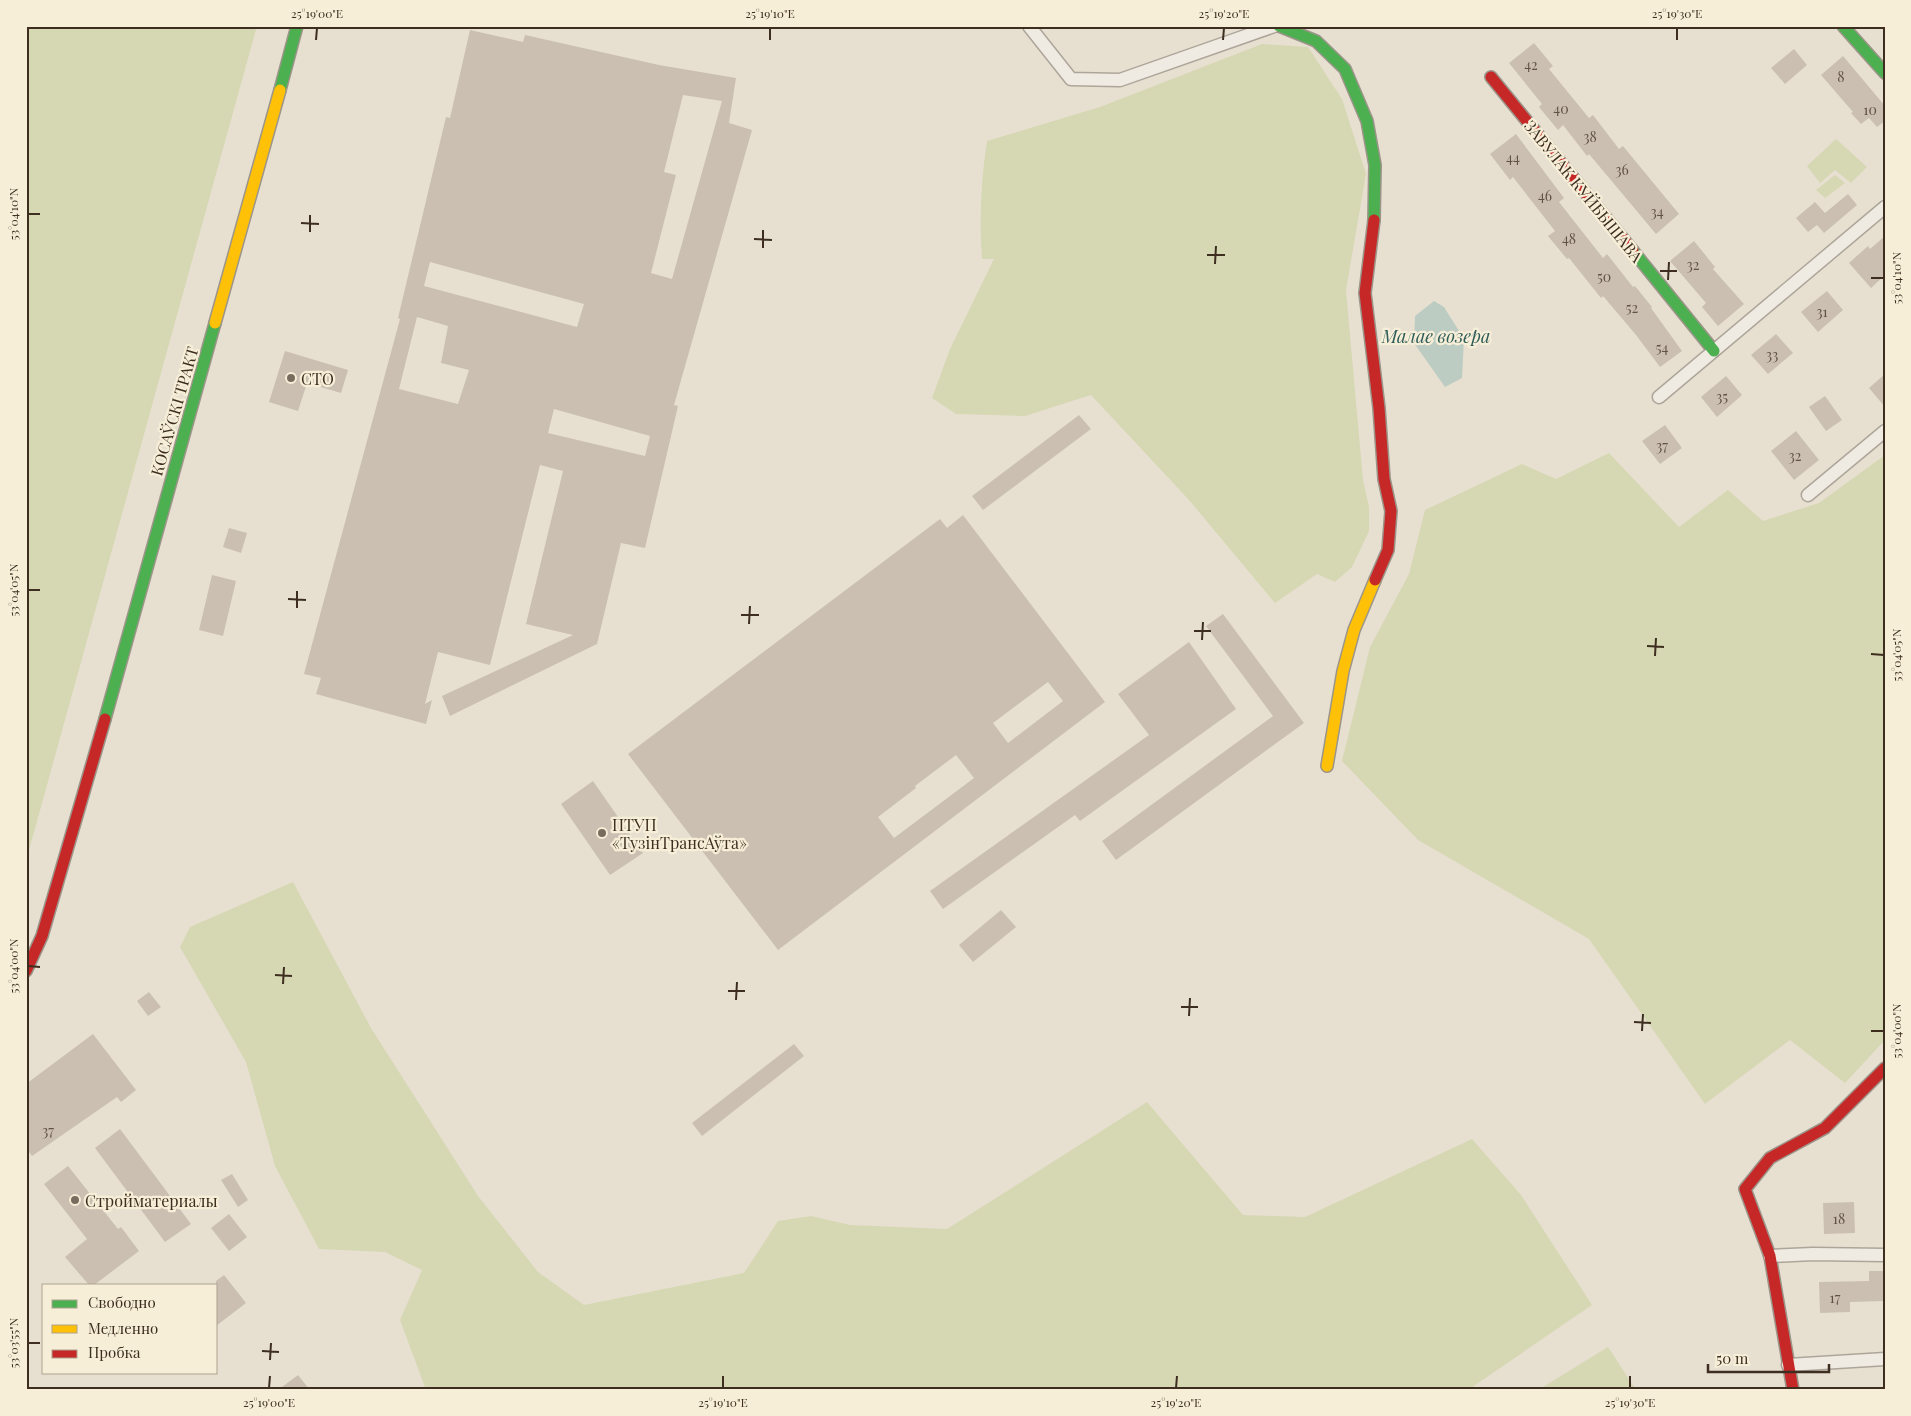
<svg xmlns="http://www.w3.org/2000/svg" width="1911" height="1416" font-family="'Playfair Display',serif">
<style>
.green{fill:#d6d7b3}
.water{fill:#bcccc2}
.building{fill:#cbbfb2;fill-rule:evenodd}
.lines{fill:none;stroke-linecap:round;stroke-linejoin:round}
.street-casing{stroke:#ada599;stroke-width:15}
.fast-casing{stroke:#9c958a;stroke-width:14}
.slow-casing{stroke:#9c958a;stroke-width:14}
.jam-casing{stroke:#9c958a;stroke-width:14}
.street{stroke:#efebe3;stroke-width:12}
.fast{stroke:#4caf50;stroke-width:11}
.slow{stroke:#ffc107;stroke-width:11}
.jam{stroke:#c62828;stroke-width:11}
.ticks{fill:none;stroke:#3d2e20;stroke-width:2}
.poi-dot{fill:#786c5e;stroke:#f7eed8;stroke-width:2}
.labels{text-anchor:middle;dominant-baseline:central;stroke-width:4.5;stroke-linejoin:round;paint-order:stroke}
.number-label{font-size:14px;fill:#605244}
.street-label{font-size:16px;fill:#3d2e20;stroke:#f7eed8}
.poi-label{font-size:16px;fill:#3d2e20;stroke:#f7eed8;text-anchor:start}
.water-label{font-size:18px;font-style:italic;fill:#2f5d5a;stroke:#f7eed8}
.neatline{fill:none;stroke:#3d2e20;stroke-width:2}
.ticks-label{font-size:12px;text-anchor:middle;fill:#3d2e20}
</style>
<rect width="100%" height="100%" fill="#e7e0d1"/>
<g class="green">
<path d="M26,26H257L26,861Z"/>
<path d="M1262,44L1308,47L1342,99L1366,174L1346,290L1363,480L1369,507V531L1352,567L1335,582L1317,574L1275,603L1189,500L1091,395L1025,416L956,414L932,398L950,349L994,259H982C979,219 981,180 987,141L1100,107Z"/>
<path d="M1836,139L1867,167L1851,183L1835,170L1820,183L1807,166Z"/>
<path d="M1835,175L1845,183L1825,198L1816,190Z"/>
<path d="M1609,453L1679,527L1728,490L1763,521L1819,503L1885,455V1040L1845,1083L1790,1040L1705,1104L1589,939L1418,840L1342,761L1370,647L1409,574L1425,510L1522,464L1556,479Z"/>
<path d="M293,882L371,1028L478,1196L538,1272L584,1305L744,1273L778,1221L811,1216L850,1225L947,1229L1147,1102L1243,1215L1305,1217L1472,1139L1521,1195L1592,1305L1468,1390H426L400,1320L422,1270L385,1252L319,1249L275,1166L246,1062L180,947L190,927Z"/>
<path d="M1608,1347L1636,1390H1538Z"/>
</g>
<path class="water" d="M1434,301L1444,307L1464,339L1462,378L1445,387L1414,343L1415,316Z"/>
<g class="building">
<path d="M470,30L523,42L525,35L659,65L736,78L729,123L752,130L674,405L678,406L645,548L621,543L597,644L450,716L442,696L573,635L526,624L563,471L540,465L490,665L438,652L425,704L432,700L426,724L316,694L321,678L304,674L400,319L398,318L446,117L450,118ZM683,95L722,101L672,279L651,273L676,175L664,172ZM430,262L584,304L577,327L424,286ZM417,317L448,326L441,363L469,370L458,404L399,389ZM554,409L650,436L645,456L548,433Z"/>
<path d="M1534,43L1553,66L1549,69L1589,118L1593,115L1619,149L1623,146L1679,214L1656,234L1589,154L1587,156L1563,125L1558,130L1539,107L1542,104L1509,63Z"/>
<path d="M1794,49L1807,65L1785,84L1771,68Z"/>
<path d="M1843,56L1885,106V121L1877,127L1869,118L1861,124L1851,113L1853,112L1821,75Z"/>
<path d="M1516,134L1564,198L1559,202L1603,258L1607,254L1633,287L1635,286L1652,307L1651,308L1682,351L1660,367L1636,335L1603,296L1601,298L1569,258L1567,259L1548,236L1555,231L1513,177L1510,180L1490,154Z"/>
<path d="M1848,194L1857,205L1824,233L1817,225L1808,232L1796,218L1815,202L1825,213Z"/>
<path d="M1885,236V275L1871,288L1849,263L1868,246L1870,249Z"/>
<path d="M1694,241L1715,267L1713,269L1744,304L1718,326L1702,307L1706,303L1670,261Z"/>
<path d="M1827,291L1843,310L1818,332L1801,312Z"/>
<path d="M1776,334L1793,353L1768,374L1751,355Z"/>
<path d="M285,351L348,370L341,393L307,383L298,411L269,402Z"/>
<path d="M1885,374V407L1869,388Z"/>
<path d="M1726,376L1742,395L1717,417L1701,397Z"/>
<path d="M1825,396L1842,420L1826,431L1809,407Z"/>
<path d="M1079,415L1091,429L983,510L972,496Z"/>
<path d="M1665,425L1682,448L1660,464L1642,441Z"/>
<path d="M1796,431L1819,460L1794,480L1771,451Z"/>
<path d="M963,515L1105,702L778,950L628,754L940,519L947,528ZM1048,682L1063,701L1008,743L993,723ZM956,755L974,778L894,838L878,817L916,788L915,786Z"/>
<path d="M229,528L247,533L241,553L223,547Z"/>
<path d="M212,575L236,581L223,636L199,630Z"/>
<path d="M1223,614L1304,723L1116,860L1102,841L1273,716L1206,626Z"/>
<path d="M1189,642L1236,709L1080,821L1075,815L943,909L930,891L1149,735L1118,694Z"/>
<path d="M593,781L643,853L610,875L561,804Z"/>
<path d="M1001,910L1016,927L973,962L959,945Z"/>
<path d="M149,992L161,1007L148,1016L137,1001Z"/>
<path d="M93,1034L136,1090L121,1102L117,1097L32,1156L26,1148V1084Z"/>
<path d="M794,1044L804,1056L702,1136L692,1123Z"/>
<path d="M120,1129L191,1224L165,1242L95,1148Z"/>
<path d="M68,1166L118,1229L121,1227L139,1251L94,1285H89L65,1257L87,1239L44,1184Z"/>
<path d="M232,1174L248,1200L238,1207L221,1180Z"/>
<path d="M1854,1202L1855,1233L1824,1234L1823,1203Z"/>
<path d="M229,1214L247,1237L229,1251L211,1228Z"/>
<path d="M1869,1271H1885V1301L1850,1302V1312L1820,1313L1819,1282L1869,1281Z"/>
<path d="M224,1275L246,1303L216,1326V1281Z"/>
<path d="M298,1375L310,1390H278Z"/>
</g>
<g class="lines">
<defs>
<g id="street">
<path d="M1029,26L1071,79L1120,80L1274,26"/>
<path d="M1659,397L1885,207"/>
<path d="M1808,495L1885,431"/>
<path d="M1770,1256L1813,1254L1885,1255"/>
<path d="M1788,1365L1885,1359"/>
</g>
<g id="fast">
<path d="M1279,26L1316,41L1345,69L1367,121L1375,165L1374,220"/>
<path d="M1843,26L1885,73"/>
<path d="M280,90L297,26"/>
<path d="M1633,251L1714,351"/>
<path d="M105,719L215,323"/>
</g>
<g id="slow">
<path d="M215,323L280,90"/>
<path d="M1327,766L1343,671L1354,630L1375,580"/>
</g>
<g id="jam">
<path d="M1491,77L1633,251"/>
<path d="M1374,220L1365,293L1379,408L1384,479L1391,511L1388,550L1375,580"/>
<path d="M26,971L42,936L105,719"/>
<path d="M1793,1390L1770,1256L1745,1189L1770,1158L1825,1128L1885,1068"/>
</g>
</defs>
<use href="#street" class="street-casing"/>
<use href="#fast" class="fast-casing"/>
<use href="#slow" class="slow-casing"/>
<use href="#jam" class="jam-casing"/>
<use href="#street" class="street"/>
<use href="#fast" class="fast"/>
<use href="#slow" class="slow"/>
<use href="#jam" class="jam"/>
</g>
<path class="ticks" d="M316,40L317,28M770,40V28M1223,40L1224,28M1677,40V28M28,214H40M301,223L319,224M310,232V215M754,239L772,240M763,248V230M1207,255H1225M1215,264L1216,246M1660,271H1677M1871,278H1884M1668,280L1669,262M28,590H40M288,599L306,600M297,608V591M741,615H759M749,624L750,606M1194,631H1211M1202,640L1203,622M1647,646L1664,647M1871,654L1884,655M1655,656L1656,638M28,966L40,967M275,975L292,976M283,984L284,967M728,991H745M736,1000L737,982M1181,1007H1198M1189,1016L1190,998M1634,1022L1651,1023M1642,1031L1643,1014M1871,1031H1884M28,1343H40M262,1351L279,1352M270,1360L271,1343M269,1388L270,1376M723,1388V1376M1176,1388L1177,1376M1630,1388V1376"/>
<g class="poi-dot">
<circle cx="291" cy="378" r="5"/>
<circle cx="602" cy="833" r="5"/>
<circle cx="75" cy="1200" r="5"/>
</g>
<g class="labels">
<g class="number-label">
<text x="1531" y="64">42</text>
<text x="1841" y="76">8</text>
<text x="1561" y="108">40</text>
<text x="1870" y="109">10</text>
<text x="1590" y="136">38</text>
<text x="1513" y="157">44</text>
<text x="1622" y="169">36</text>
<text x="1545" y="195">46</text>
<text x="1657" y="211">34</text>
<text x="1569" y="238">48</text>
<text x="1693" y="264">32</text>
<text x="1604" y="276">50</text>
<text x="1632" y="307">52</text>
<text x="1822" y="311">31</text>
<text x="1662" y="347">54</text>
<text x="1772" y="354">33</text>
<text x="1722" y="396">35</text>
<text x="1662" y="445">37</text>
<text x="1795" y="455">32</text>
<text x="48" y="1130">37</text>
<text x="1839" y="1218">18</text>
<text x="1835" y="1297">17</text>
</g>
<g class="street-label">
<text transform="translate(1584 191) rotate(51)">ЗАВУЛАК КУЙБЫШАВА</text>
<text transform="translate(174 411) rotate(-74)">КОСАЎСКІ ТРАКТ</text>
</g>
<g class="poi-label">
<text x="301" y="378">СТО</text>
<text x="612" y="824">ПТУП<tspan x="612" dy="18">«ТузінТрансАўта»</tspan></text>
<text x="85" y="1200">Стройматериалы</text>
</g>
<g class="water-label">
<text x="1436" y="336">Малае возера</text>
</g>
</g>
<rect width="1911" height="1416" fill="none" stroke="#f7eed8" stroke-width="55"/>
<rect x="42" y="1284" width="175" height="90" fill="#f7eed8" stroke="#ada18e"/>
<rect x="52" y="1300" width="25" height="8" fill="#4caf50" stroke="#ada18e"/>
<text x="88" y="1308" font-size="15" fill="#3d2e20">Свободно</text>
<rect x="52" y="1325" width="25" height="8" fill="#ffc107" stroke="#ada18e"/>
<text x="88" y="1334" font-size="15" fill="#3d2e20">Медленно</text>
<rect x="52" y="1350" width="25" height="8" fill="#c62828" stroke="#ada18e"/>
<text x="88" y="1358" font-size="15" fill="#3d2e20">Пробка</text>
<path d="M1708 1364v8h121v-8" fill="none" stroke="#3d2e20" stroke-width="2.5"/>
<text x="1716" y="1364" font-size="15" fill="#3d2e20" stroke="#f7eed8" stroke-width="4" paint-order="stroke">50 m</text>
<rect x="28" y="28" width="1856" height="1360" class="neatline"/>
<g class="ticks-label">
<text x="317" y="18">25°19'00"E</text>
<text x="770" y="18">25°19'10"E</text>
<text x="1224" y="18">25°19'20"E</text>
<text x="1677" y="18">25°19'30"E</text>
<text transform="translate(14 214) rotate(-90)" y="4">53°04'10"N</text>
<text transform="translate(1897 278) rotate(-90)" y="4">53°04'10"N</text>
<text transform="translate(14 590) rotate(-90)" y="4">53°04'05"N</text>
<text transform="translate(1897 655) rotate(-90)" y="4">53°04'05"N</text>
<text transform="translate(14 966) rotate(-90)" y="4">53°04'00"N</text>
<text transform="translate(1897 1031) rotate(-90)" y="4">53°04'00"N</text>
<text transform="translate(14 1343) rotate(-90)" y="4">53°03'55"N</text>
<text x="269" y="1407">25°19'00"E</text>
<text x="723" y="1407">25°19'10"E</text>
<text x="1176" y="1407">25°19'20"E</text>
<text x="1630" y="1407">25°19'30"E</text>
</g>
</svg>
